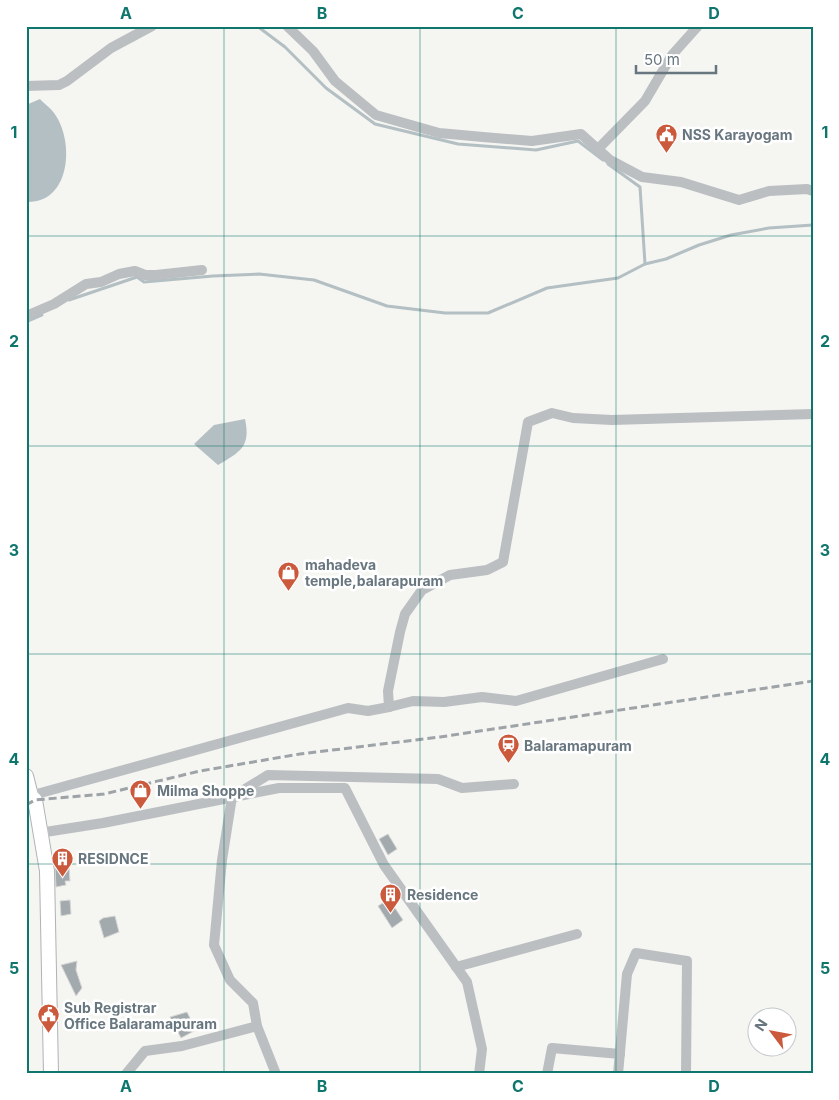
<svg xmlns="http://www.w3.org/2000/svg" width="839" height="1100" font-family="Inter,sans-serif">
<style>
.water{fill:#b3bfc2}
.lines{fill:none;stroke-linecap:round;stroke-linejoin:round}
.stream{stroke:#b3bfc2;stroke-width:3}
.building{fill:#a3aaae;stroke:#d7d7d5}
.secondary-casing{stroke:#adb3b6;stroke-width:16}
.street{stroke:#bbbfc2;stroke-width:10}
.secondary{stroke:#fff;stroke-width:14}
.rail{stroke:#9da3a7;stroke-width:3;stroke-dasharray:8 4;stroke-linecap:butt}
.grid{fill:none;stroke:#0f766e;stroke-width:1;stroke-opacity:0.55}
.labels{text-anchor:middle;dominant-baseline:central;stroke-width:5;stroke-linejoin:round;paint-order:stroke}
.poi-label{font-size:14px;font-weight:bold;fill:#68767f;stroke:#fff;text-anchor:start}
.neatline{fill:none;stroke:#0f766e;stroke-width:2}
.grid-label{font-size:16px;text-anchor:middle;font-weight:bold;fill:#0f766e}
</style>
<rect width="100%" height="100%" fill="#f5f5f2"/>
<g class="water">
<path d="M40,99C44,104 51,108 54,113C75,141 71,204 26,202V105Z"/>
<path d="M245,419C251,447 240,452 218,465L194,444L214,425Z"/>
</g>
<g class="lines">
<g class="stream">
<path d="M257,26L285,47L326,88L375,124L458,144L536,150L578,141L603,160"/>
<path d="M608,164L640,187L645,264"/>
<path d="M69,300L137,277L144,282L213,276L259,274L314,280L387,306L445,313H488L547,288L618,278L645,264L666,259L699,245L731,235L769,228L813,225"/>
<path d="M26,322L42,315"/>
</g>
</g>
<g class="building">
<path d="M388,834L397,849L388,855L379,839Z"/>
<path d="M69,866L70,881H65L66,885L56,887L55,868Z"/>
<path d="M389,899L403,920L392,928L378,906Z"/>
<path d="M70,900L71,914L61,916L60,901Z"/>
<path d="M115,916L119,932L104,938L99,921L103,918Z"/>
<path d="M77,961L76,970L82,988L76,996L61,965Z"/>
<path d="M187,1012L196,1030L181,1038L170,1017Z"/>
</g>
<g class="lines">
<defs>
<path id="secondary" d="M26,776L31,796L35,800L47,871L51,1074"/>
</defs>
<use href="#secondary" class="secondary-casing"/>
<g class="street">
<path d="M287,26L313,51L335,81L376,115L439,133L483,137L532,141L581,134L610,160L642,177L681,182L739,200L769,191L807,189L813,191"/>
<path d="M26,86L59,85L67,81L111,48L152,26"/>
<path d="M598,149L645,101L672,55L698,26"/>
<path d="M26,316L54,304L86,284L101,282L119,274L135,271L145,275H156L202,270"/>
<path d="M389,707L413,701L444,702L482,697L516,701L663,659"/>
<path d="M26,797L348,708L368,711L389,707L388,691L400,632L405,614L422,590L450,575L487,570L503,562L528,422L552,413L573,418L612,420L813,414"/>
<path d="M39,833L103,823L279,788H345L384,865L467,982L482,1049L479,1074"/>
<path d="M456,967L577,934"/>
<path d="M257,1026L276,1074"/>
<path d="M126,1074L145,1051L182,1046L257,1026L253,1003L230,980L214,945L222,860L232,797L268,775L438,779L462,788L514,784"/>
<path d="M547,1074L552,1048L620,1054"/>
<path d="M618,1074L627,974L636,953L687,961L686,1074"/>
</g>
<use href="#secondary" class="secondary"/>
<path class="rail" d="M26,805L35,800L104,794L200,771L300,754L440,737L813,681"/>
</g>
<path class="grid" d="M224,26V1074M420,26V1074M616,26V1074M26,236H813M26,446H813M26,654H813M26,864H813"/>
<defs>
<symbol id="civic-pin" viewBox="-11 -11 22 30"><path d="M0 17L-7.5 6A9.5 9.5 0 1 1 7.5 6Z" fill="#cb593c" stroke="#fff"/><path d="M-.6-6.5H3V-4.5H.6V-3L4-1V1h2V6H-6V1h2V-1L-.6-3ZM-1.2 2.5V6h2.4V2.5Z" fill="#fff"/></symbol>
<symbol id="shop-pin" viewBox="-11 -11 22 30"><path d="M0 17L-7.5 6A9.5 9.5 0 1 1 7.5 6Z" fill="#cb593c" stroke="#fff"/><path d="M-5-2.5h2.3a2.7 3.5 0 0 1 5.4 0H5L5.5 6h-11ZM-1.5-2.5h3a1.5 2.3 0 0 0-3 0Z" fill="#fff"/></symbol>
<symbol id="station-pin" viewBox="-11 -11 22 30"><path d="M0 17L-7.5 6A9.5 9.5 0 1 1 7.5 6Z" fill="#cb593c" stroke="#fff"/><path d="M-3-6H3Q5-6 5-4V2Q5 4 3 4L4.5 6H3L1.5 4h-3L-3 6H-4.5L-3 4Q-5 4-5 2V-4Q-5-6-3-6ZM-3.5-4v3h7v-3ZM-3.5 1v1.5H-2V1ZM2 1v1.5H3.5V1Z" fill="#fff"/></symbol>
<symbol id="building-pin" viewBox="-11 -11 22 30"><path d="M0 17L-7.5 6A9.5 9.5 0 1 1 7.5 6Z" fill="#cb593c" stroke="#fff"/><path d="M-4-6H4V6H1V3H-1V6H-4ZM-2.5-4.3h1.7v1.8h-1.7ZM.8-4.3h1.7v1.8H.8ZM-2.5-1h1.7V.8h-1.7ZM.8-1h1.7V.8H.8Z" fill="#fff"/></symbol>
</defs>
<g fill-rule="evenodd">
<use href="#civic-pin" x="654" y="122" width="25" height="34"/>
<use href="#shop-pin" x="276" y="560" width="25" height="34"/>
<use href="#station-pin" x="496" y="732" width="25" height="34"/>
<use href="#shop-pin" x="128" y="778" width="25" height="34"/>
<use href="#building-pin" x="50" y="846" width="25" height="34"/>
<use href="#building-pin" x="378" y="882" width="25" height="34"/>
<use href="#civic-pin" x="36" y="1002" width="25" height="34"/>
</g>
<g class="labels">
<g class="poi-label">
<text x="682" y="134">NSS Karayogam</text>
<text x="305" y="564">mahadeva<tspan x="305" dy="16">temple,balarapuram</tspan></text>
<text x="524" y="745">Balaramapuram</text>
<text x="157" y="790">Milma Shoppe</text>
<text x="78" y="858">RESIDNCE</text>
<text x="407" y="894">Residence</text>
<text x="64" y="1007">Sub Registrar<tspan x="64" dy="16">Office Balaramapuram</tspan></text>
</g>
</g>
<rect width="839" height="1100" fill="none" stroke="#ffffff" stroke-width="55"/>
<g transform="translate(772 1032) rotate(302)"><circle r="24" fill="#ffffff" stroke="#c3c8cc"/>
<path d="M0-4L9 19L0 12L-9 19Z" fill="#cb593c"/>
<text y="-8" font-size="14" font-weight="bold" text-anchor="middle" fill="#68767f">N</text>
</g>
<path d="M636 65v8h80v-8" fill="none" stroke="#68767f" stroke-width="2.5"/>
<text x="644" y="65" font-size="15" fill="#68767f" stroke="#ffffff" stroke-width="4" paint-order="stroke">50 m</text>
<rect x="28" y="28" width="784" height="1044" class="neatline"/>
<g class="grid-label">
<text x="126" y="19">A</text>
<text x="322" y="19">B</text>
<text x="518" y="19">C</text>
<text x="714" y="19">D</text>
<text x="14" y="138">1</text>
<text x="825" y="138">1</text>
<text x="14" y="347">2</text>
<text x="825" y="347">2</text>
<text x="14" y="556">3</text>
<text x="825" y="556">3</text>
<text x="14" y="765">4</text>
<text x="825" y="765">4</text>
<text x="14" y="974">5</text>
<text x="825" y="974">5</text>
<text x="126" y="1092">A</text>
<text x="322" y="1092">B</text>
<text x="518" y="1092">C</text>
<text x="714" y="1092">D</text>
</g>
</svg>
